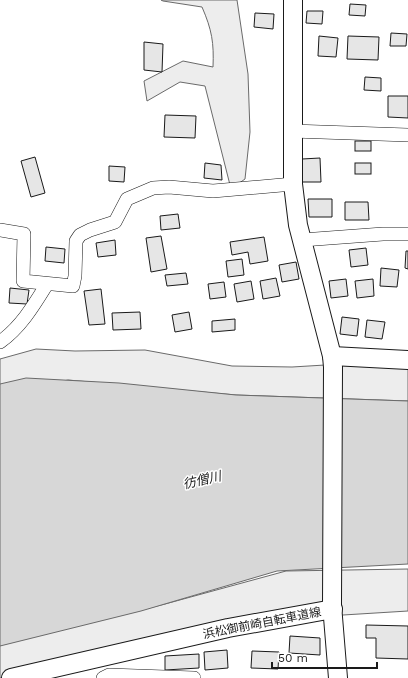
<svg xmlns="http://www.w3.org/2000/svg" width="408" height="678" font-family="'Work Sans','Noto Sans JP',sans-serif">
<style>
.green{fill:#ededed;stroke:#6a6a6a}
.water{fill:#d7d7d7;stroke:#6a6a6a}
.building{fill:#e6e6e6;stroke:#1a1a1a}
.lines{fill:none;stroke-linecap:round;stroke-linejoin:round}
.street-casing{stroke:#1a1a1a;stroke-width:14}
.secondary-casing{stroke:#1a1a1a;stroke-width:20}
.street{stroke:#fff;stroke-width:13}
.secondary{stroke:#fff;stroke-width:18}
.labels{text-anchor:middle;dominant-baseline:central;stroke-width:3;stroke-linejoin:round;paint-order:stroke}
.street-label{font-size:12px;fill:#1a1a1a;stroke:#fff}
.water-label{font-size:13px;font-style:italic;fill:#1a1a1a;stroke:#fff}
</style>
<rect width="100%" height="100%" fill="#fff"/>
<g class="green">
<path d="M161,0H237L248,74L250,132L245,179L231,189L205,86L180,82L147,101L144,81L183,61L213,67C214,43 212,30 202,7L163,1Z"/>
<path d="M36,349L75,351L145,350L232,366L292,367L408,360V401L236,395L68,380L0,394V359Z"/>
<path d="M408,569V611L278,619L10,678H0V645L165,604L286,571Z"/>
</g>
<path class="water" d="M26,378L119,383L236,395L408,401V564L277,571L141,611L0,646V384Z"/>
<g class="building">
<path d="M350,4L366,5L365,16L349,15Z"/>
<path d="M307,11H323L322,24L306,23Z"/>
<path d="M255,13L274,14L273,29L254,27Z"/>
<path d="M391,33L407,34L406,46H390Z"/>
<path d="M319,36L338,38L336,57L318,56Z"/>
<path d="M348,36L379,37L378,60L347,59Z"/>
<path d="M144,42L163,44L162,72L144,70Z"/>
<path d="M365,77L381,78V91L364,90Z"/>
<path d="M388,96H408V118L388,117Z"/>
<path d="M165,115L196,116L195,138L164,137Z"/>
<rect x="355" y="141" width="16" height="10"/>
<path d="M35,157L45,193L31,197L21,161Z"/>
<path d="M320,158L321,182H302V159Z"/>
<path d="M205,163L221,165L222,180L204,178Z"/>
<rect x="355" y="163" width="16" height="11"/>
<path d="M109,166L125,167L124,182L109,181Z"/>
<path d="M308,199H332V217H309Z"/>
<path d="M345,202H368L369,220H345Z"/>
<path d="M178,214L180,228L161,230L160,216Z"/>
<path d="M161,236L167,269L151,272L146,238Z"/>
<path d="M264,237L268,261L250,264L248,252L232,255L230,242Z"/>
<path d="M115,240L116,255L98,257L96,243Z"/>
<path d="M46,247L65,249L64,263L45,261Z"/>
<path d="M366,248L368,265L351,267L349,250Z"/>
<path d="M406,251H408V269L405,268Z"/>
<path d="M242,259L244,275L228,277L226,261Z"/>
<path d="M296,262L299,279L282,282L279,265Z"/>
<path d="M381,268L399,270L397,287L380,286Z"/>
<path d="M186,273L188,284L167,286L165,275Z"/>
<path d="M276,278L280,296L263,299L260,281Z"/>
<path d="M346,279L348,296L331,298L329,281Z"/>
<path d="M373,279L374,296L357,298L355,281Z"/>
<path d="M251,281L254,299L237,302L234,284Z"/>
<path d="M224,282L226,297L210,299L208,284Z"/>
<path d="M10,288L29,290L27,304L9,303Z"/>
<path d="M101,289L105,324L89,325L84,291Z"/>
<path d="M140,312L141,329L113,330L112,313Z"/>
<path d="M189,312L192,329L175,332L172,315Z"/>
<path d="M342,317L359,319L357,336L340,334Z"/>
<path d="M235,319V330L212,332V321Z"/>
<path d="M367,320L385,322L382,339L365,337Z"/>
<path d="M366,625L408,626V659L376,658V638H366Z"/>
<path d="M290,636L320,638V655L289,653Z"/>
<path d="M227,650L228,668L205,670L204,652Z"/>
<path d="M252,651L279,652L278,669L251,668Z"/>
<path d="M199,654V668L165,670V656Z"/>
</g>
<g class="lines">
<defs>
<g id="street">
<path d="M292,131L408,135"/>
<path d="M0,230L24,234L23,281L73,286L75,276L76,241L80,235L90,230L115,222L127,199L153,188L169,187L213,191L293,184"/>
<path d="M302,240L383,234H408"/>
<path d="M0,342C21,327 34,305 47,284"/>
<path d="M103,678L109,675L194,678"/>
</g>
<g id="secondary">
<path d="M293,0V184L298,225L332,356L333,367L332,605L338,678"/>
<path d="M332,356L408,360"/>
<path d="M11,678L228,628L333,609"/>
</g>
</defs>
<use href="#street" class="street-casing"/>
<use href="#secondary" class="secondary-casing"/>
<use href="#street" class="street"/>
<use href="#secondary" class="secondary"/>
</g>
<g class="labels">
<g class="street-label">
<text transform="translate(262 623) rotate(-11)">浜松御前崎自転車道線</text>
</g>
<g class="water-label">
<text transform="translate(202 480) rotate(-13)">彷僧川</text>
</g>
</g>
<path d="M272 662v6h105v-6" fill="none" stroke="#1a1a1a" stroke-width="2"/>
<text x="278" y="662" font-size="12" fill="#1a1a1a" stroke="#ffffff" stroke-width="3" paint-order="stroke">50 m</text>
</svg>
